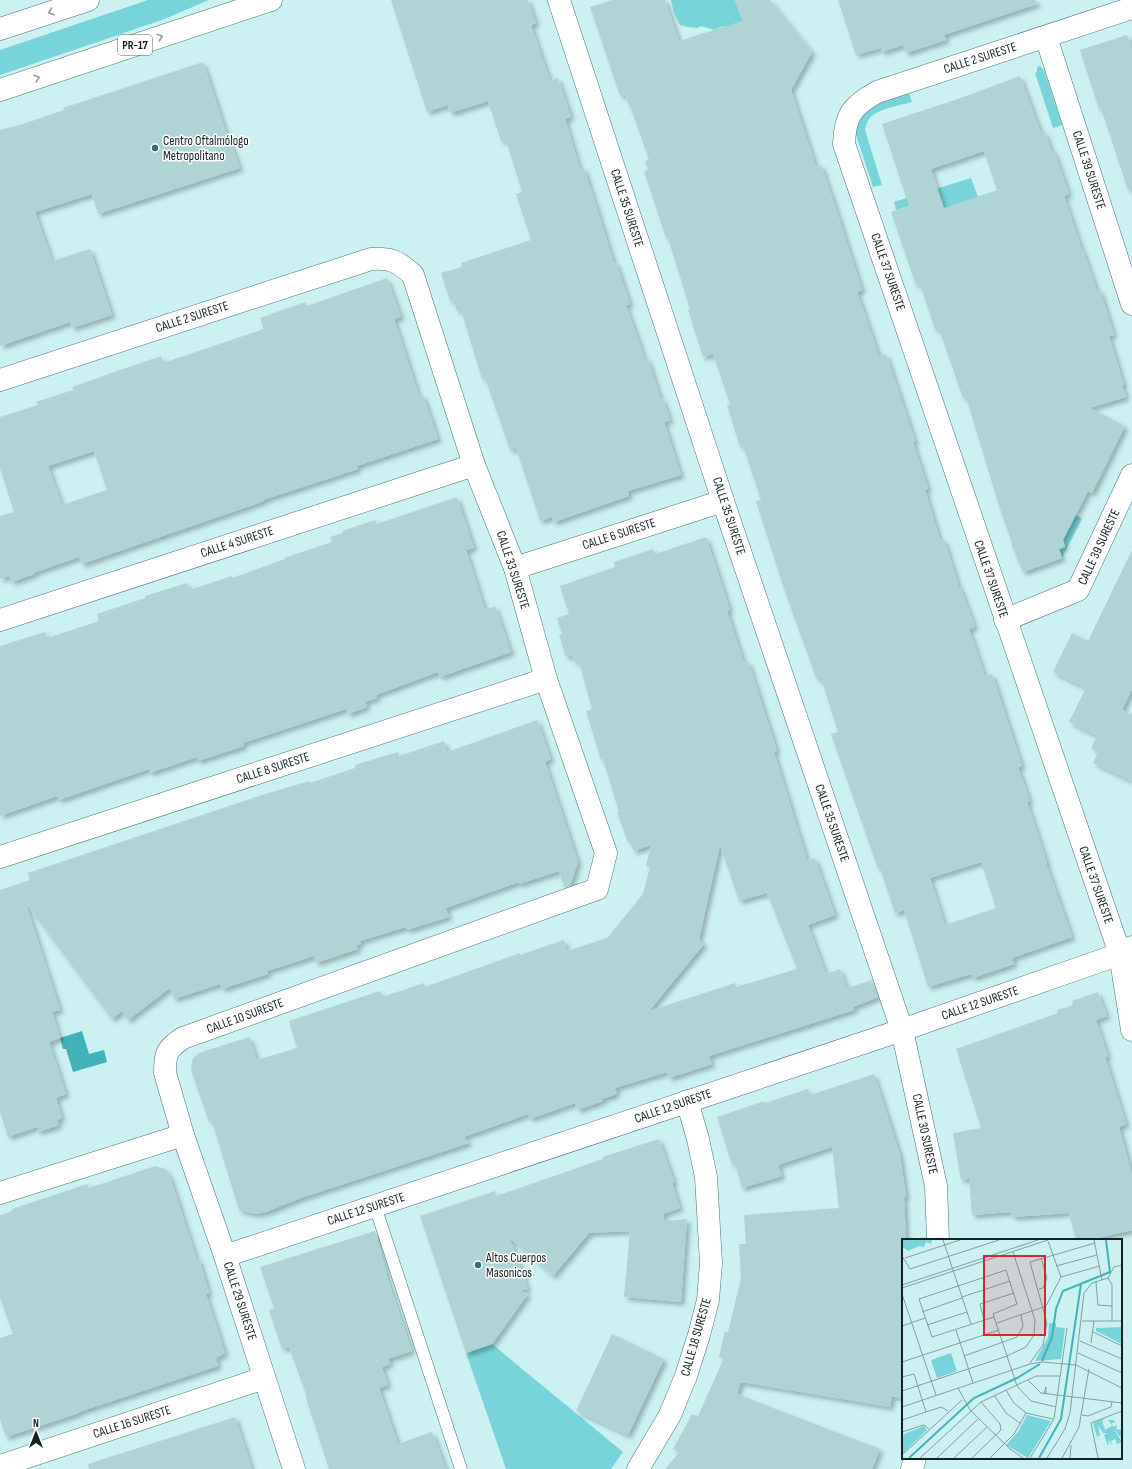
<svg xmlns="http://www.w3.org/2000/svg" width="1132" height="1469" font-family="'Sofia Sans Condensed',sans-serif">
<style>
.green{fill:#78d4db}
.water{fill:#41b2ba}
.building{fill:#afd4d6;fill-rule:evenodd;filter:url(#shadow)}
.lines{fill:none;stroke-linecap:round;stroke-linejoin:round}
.lane-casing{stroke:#4d6f71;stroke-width:13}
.street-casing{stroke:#4d6f71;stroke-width:23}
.primary-casing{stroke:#4d6f71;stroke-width:23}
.lane{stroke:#fff;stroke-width:12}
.street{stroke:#fff;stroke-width:22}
.primary{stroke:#fff;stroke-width:22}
.oneway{stroke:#949b9b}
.poi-dot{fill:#2a7479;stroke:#fff;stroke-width:1.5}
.labels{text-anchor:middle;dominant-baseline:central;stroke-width:3;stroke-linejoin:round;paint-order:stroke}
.shield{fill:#fff;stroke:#596364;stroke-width:1}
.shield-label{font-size:12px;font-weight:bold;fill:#122021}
.street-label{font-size:13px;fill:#122021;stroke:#fff}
.poi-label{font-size:13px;fill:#122021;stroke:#fff;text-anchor:start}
.inset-river{fill:none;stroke:#41b2ba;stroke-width:2}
.inset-road{fill:none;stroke:#819d9f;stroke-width:1}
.view{fill:#d62828;fill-opacity:0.15;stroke:#d62828;stroke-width:2}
.inset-edge{fill:none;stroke:#122021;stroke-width:2}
</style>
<defs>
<filter id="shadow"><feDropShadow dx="3.5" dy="3.5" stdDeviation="2" flood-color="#0004"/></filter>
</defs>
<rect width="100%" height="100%" fill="#cbf1f3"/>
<g class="green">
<path d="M148,0H209L162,20L0,75V50Z"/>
<path d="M671,0H735L739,12L743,19L739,30L731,33L723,26L714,30L701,26L697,28L688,27L680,25L674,13Z"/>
<path d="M1040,66L1044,70L1062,125L1053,128L1035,73L1037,72V67Z"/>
<path d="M909,93L912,102C901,105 877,109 870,118C867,121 866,126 865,130L882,185L873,187L855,132L858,119L875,104Z"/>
<path d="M971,178L978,197L910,246L940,196L896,210L894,202Z"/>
<path d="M1076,515L1082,519L1062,558L1059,549L1065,547L1059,530Z"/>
<path d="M492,1344L623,1452L611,1469H506L466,1353Z"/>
</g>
<path class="water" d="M82,1031L89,1054L104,1050L107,1062L73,1072L66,1049H63L60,1038Z"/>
<g class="building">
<path d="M391,0H528L536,23L531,25L550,81L558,78L571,117L565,119L580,169L584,168L614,263L616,262L630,304L626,305L645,360L648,359L661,400L663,399L670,420L664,422L681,475L628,491L629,496L554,522L552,517L540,521L516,448L510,450L485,378L482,379L461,310L457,311L453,300L450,301L441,273L462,267L461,263L531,240L516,194L522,192L506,140L501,141L488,101L450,113L448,105L427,112Z"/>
<path d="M612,0H665L679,41L742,21L735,0H770L812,52L791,90L816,167L821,165L836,209L862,290L857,292L879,356L886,354L915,441L913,442L928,489L925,490L940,540L944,539L959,587H960L975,627L969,629L985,676L992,674L1013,738L1022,766L1018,767L1030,801L1027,802L1047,863H1046L1072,937L1012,958L1014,964L973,978L971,974L928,987L904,910L895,914L880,868L878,869L831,734L838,732L821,678L817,680L784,589L756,501L761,500L743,446L740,447L727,405L730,404L713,354L703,357L688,310L690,309L668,238H666L644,171L648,170L645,161L649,160L631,108L630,109L625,94L620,96L590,7ZM981,862L996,908L945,925L930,878Z"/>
<path d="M838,0H1036L1037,4L944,35L946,40L906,53L903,45L882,52L881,48L856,55Z"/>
<path d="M1127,35L1132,50V189L1128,190L1101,108L1099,109L1080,50Z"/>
<path d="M203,62L225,129L240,168L98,214L92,194L35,212L52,261L90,249L112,315L72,328L70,322L0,346V130L23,124L64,110L63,108Z"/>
<path d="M1020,76L1041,133L1045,132L1052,152L1054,151L1069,194L1064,196L1082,250H1083L1097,291L1100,290L1114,335L1109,336L1124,385H1122L1126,397L1090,408L1125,426L1092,493L1088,491L1063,540L1065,547L1059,549L1062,558L1023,572L1011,544L1012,543L1000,509L966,397L963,398L939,329L935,330L920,284L916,285L891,212L909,206L882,124L958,99ZM984,151L997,190L944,208L931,169Z"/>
<path d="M387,278L401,317L394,319L419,396L423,395L438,439L357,466L358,469L263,500L264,501L82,564L79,557L33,573L34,574L12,582L9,576L0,579V516L14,512L0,468V417L38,405L36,402L73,390L72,387L123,369L161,356L163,363L264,329L260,318L305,302L307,306ZM94,451L107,490L62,505L48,466Z"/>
<path d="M457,497L474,548L466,550L485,610L495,606L511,652L440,677L438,672L376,695L377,698L365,702L367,707L348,714L346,709L243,743L244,746L198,761L197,757L150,773L149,769L59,800L57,796L0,816V646L45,632L47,638L99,621L97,614L145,598V596L187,583L189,590L232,576V578L285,559L284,558L332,542L330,537L343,533L342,531L375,520L377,524Z"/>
<path d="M706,537L730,610L727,611L744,663L748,661L777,751L774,752L807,860L815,858L835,915L808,925L826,974L840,969L847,988L872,980L878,997L853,1007L854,1010L709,1056L712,1064L669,1078L667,1072L615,1088L617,1094L602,1099L603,1101L577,1110L575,1103L530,1119L528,1114L464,1137L469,1143L301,1198L266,1212L255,1214L239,1210L212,1121L209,1122L191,1070L192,1061L194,1057L199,1053L249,1037L257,1060L297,1048L289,1021L380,991L382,997L424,983L425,987L520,953V955L564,940L567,951L607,938L643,894L650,867L646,866L651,845L634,851L630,841L628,842L617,813L619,812L603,759L601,760L586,711L592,709L579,662L575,663L572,655L566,657L559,635L562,634L557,618L569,614L560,586L615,567L614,562L653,549L655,554ZM720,845L739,901L767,893L797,969L736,987L735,983L649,1011L704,944L699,939Z"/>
<path d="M1132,550V689L1122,710L1132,714V781L1093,763L1098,752L1091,748L1097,736L1069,722L1086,688L1053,672L1072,633L1088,641Z"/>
<path d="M537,720L551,759L545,762L578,862L570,886L564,887L559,871L519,884V882L446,908L449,917L407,930L406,927L360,941L361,944L356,945L358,949L316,963L314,956L267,971L268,974L222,989L220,984L174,999L170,988L128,1020L122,1011L112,1019L26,904L60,1010L52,1012L60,1038L49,1042L66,1094L56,1098L62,1118L57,1120L59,1125L38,1132L37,1127L8,1137L0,1112V890L30,880L28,873L259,796L309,781L310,783L355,768V765L398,752L399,756L444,741L447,752Z"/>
<path d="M1098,992L1107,1016L1096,1020L1108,1056L1105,1057L1126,1124L1119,1127L1132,1174V1230L1089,1240H1076L1069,1213L1012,1217L1011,1212L972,1215L969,1178L961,1180L953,1133L981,1128L956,1049L1058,1013L1057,1010L1073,1005L1072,1001Z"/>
<path d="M874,1074L900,1155L906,1197H904L906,1240H903V1351L900,1370H903V1399L892,1396L890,1407L741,1382L737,1394L880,1449L872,1469H665L678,1454L679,1452L673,1449L692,1414L698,1416L724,1358L719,1357L725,1331L728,1332L741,1278L739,1244H746L744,1215L839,1208L832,1147L778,1165L782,1176L742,1188L735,1164L732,1165L717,1117L764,1101L765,1103L808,1089L810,1095Z"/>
<path d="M659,1139L674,1182L672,1183L680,1208L663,1214L665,1221L687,1219L681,1302L624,1297L630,1231L589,1233L553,1276L510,1238L528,1290L518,1289L528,1294L492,1344L466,1353L420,1216L495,1191L496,1196L603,1159L602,1157Z"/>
<path d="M155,1166L165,1169L169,1174L197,1260L199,1259L209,1293L206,1294L225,1353L216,1358L218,1366L79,1412V1413L6,1437L0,1419V1338L13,1334L0,1298V1215L12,1211V1209L87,1184L89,1188Z"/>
<path d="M375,1231L387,1274H386L412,1351L388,1359L390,1364L382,1367L388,1385L379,1388L398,1444L432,1432L446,1469H329L306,1398L307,1397L289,1347L282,1349L269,1310L274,1308L260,1267Z"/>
<path d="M612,1334L664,1359L628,1435L576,1411Z"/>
<path d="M235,1417L252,1469H89L88,1464Z"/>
</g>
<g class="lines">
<defs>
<path id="lane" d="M375,1206L461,1469"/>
<g id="street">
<path d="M559,0L723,501L902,1030L936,1186L938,1240"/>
<path d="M1132,8L877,92C852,106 845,115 844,144L1120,954L1132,1030"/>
<path d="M1046,37L1132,304"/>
<path d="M0,380L371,259C391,258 398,261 413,275L474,465L515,568L546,679L606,853L597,889L183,1038C166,1049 165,1054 165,1073L183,1135L225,1256L294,1469"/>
<path d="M515,568L723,501"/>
<path d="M0,620L474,465"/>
<path d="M1005,620L1078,590L1132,475"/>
<path d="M0,857L546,679"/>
<path d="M0,1193L183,1135"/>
<path d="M225,1256L902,1030L1120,954L1132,947"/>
<path d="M0,1466L264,1378"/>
<path d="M638,1469L670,1415L686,1376L699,1335L708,1300L711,1263L706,1177L698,1139L687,1101"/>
<path d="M912,1469L915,1458"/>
</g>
<g id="primary">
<path d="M0,29L88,0"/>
<path d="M0,90L271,0"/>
</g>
</defs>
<use href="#lane" class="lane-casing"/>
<use href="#street" class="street-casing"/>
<use href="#primary" class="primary-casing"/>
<use href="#lane" class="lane"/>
<use href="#street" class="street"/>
<use href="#primary" class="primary"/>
</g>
<defs><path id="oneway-chevron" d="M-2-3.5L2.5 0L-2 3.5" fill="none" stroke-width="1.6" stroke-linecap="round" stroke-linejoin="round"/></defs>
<g class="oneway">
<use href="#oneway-chevron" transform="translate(51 12) rotate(162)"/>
<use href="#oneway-chevron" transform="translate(160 37) rotate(-19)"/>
<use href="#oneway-chevron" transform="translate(37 78) rotate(-19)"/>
</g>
<g class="poi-dot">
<circle cx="155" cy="148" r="4"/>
<circle cx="478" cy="1265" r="4"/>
</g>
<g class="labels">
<rect class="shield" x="118" y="35" width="34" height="20" rx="3"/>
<g class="shield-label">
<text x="135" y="45">PR-17</text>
</g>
<g class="street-label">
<text transform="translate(980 58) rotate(-18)">CALLE 2 SURESTE</text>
<text transform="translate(1089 170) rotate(72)">CALLE 39 SURESTE</text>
<text transform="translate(627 208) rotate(72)">CALLE 35 SURESTE</text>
<text transform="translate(888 272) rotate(71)">CALLE 37 SURESTE</text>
<text transform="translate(192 317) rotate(-18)">CALLE 2 SURESTE</text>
<text transform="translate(729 516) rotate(72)">CALLE 35 SURESTE</text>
<text transform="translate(619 534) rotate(-18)">CALLE 6 SURESTE</text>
<text transform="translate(237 542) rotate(-18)">CALLE 4 SURESTE</text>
<text transform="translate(1099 547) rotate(-65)">CALLE 39 SURESTE</text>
<text transform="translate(513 570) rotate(72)">CALLE 33 SURESTE</text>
<text transform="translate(991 579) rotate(71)">CALLE 37 SURESTE</text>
<text transform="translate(273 768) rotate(-18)">CALLE 8 SURESTE</text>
<text transform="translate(832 823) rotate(71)">CALLE 35 SURESTE</text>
<text transform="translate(1096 885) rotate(71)">CALLE 37 SURESTE</text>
<text transform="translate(980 1003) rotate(-19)">CALLE 12 SURESTE</text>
<text transform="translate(245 1016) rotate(-20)">CALLE 10 SURESTE</text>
<text transform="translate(673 1106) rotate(-19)">CALLE 12 SURESTE</text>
<text transform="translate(925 1134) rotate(78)">CALLE 30 SURESTE</text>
<text transform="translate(366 1209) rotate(-18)">CALLE 12 SURESTE</text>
<text transform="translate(240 1301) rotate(72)">CALLE 29 SURESTE</text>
<text transform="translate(696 1337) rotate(-74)">CALLE 18 SURESTE</text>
<text transform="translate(132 1422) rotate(-18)">CALLE 16 SURESTE</text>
</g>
<g class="poi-label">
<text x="163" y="141">Centro Oftalmólogo<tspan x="163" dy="15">Metropolitano</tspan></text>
<text x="486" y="1258">Altos Cuerpos<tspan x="486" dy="15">Masonicos</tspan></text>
</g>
</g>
<g transform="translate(902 1239)">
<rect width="220" height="220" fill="#cbf1f3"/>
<path d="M0,1H30L29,5L24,3L22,8L17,7L6,12L0,8ZM147,84H154V88L163,89L159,120L133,122L146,98ZM220,88V105L194,92V89ZM49,114L55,132L35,139L29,121ZM125,176L149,182L126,219L104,206L116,193ZM204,179L200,182L204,193V190L210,187L206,181H212L213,183L209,185L212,188L215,186L214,190L220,191V200L211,189L220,203L215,205L213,200L209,202L210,207L207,201L206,207L202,196L205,194H201L196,186L198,196L195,198L191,184ZM22,187L25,191L0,215V199L2,198L0,196Z" fill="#78d4db"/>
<path class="inset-river" d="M140,122L150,98L154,70L161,52L208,33L204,1M7,219L72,159L115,139L138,125M137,219L159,180L179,45"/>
<path class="inset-road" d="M41,1L69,85M192,1L200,41M0,17L8,30L97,1M3,19L58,1M154,27L195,16M159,38L198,27M206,39L210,46V82M194,43L196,66L210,67M0,46L136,1M0,49L146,1M137,50L141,49L145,39L139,19M0,55L34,156M60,58L108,42M20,73L60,59M92,78L30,98L17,60L104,31L115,65L91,75L115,147L129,162L154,168M82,81L78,65L112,54M180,82H220M95,84L144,67L159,38L146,2M25,86L65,73M0,87L23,79M54,91L71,144M191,93L220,107M178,102L220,120M189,104L192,82M176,114L220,134M62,117L115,98L121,87L119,76M0,123L97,91M128,124L141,106L145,84L128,23L193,4M0,138L12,135L24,173M126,141L139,154L220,164M56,149L68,171L108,210L121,219M104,151L112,164L124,174L151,180M0,152L105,117L124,108L132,96L133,81L111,13M142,154L144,148V155M92,156L104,174L119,185M0,168L128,125L141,123L174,126L220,149M180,176L186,177L201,171L209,168L210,163M0,181L39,168L46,172M0,193L22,186L27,190M0,216L60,161M18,219L79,163L134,137H158M35,219L76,180M52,219L85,188M70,219L99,191L98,185L79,163M88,219L112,195L124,174M128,219L152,180L165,89M145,219L163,190L168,174L182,54L190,44L206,39L212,28L220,26M160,219L177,188L187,130M168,219L169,206M196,219L189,184L220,172"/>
<path class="view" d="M82,17H143V96H82Z"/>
<rect width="220" height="220" class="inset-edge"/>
</g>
<g transform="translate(36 1433)" stroke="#ffffff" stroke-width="3" paint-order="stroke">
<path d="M0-3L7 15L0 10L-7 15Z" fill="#122021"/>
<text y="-6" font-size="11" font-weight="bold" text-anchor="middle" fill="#122021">N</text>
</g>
</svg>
